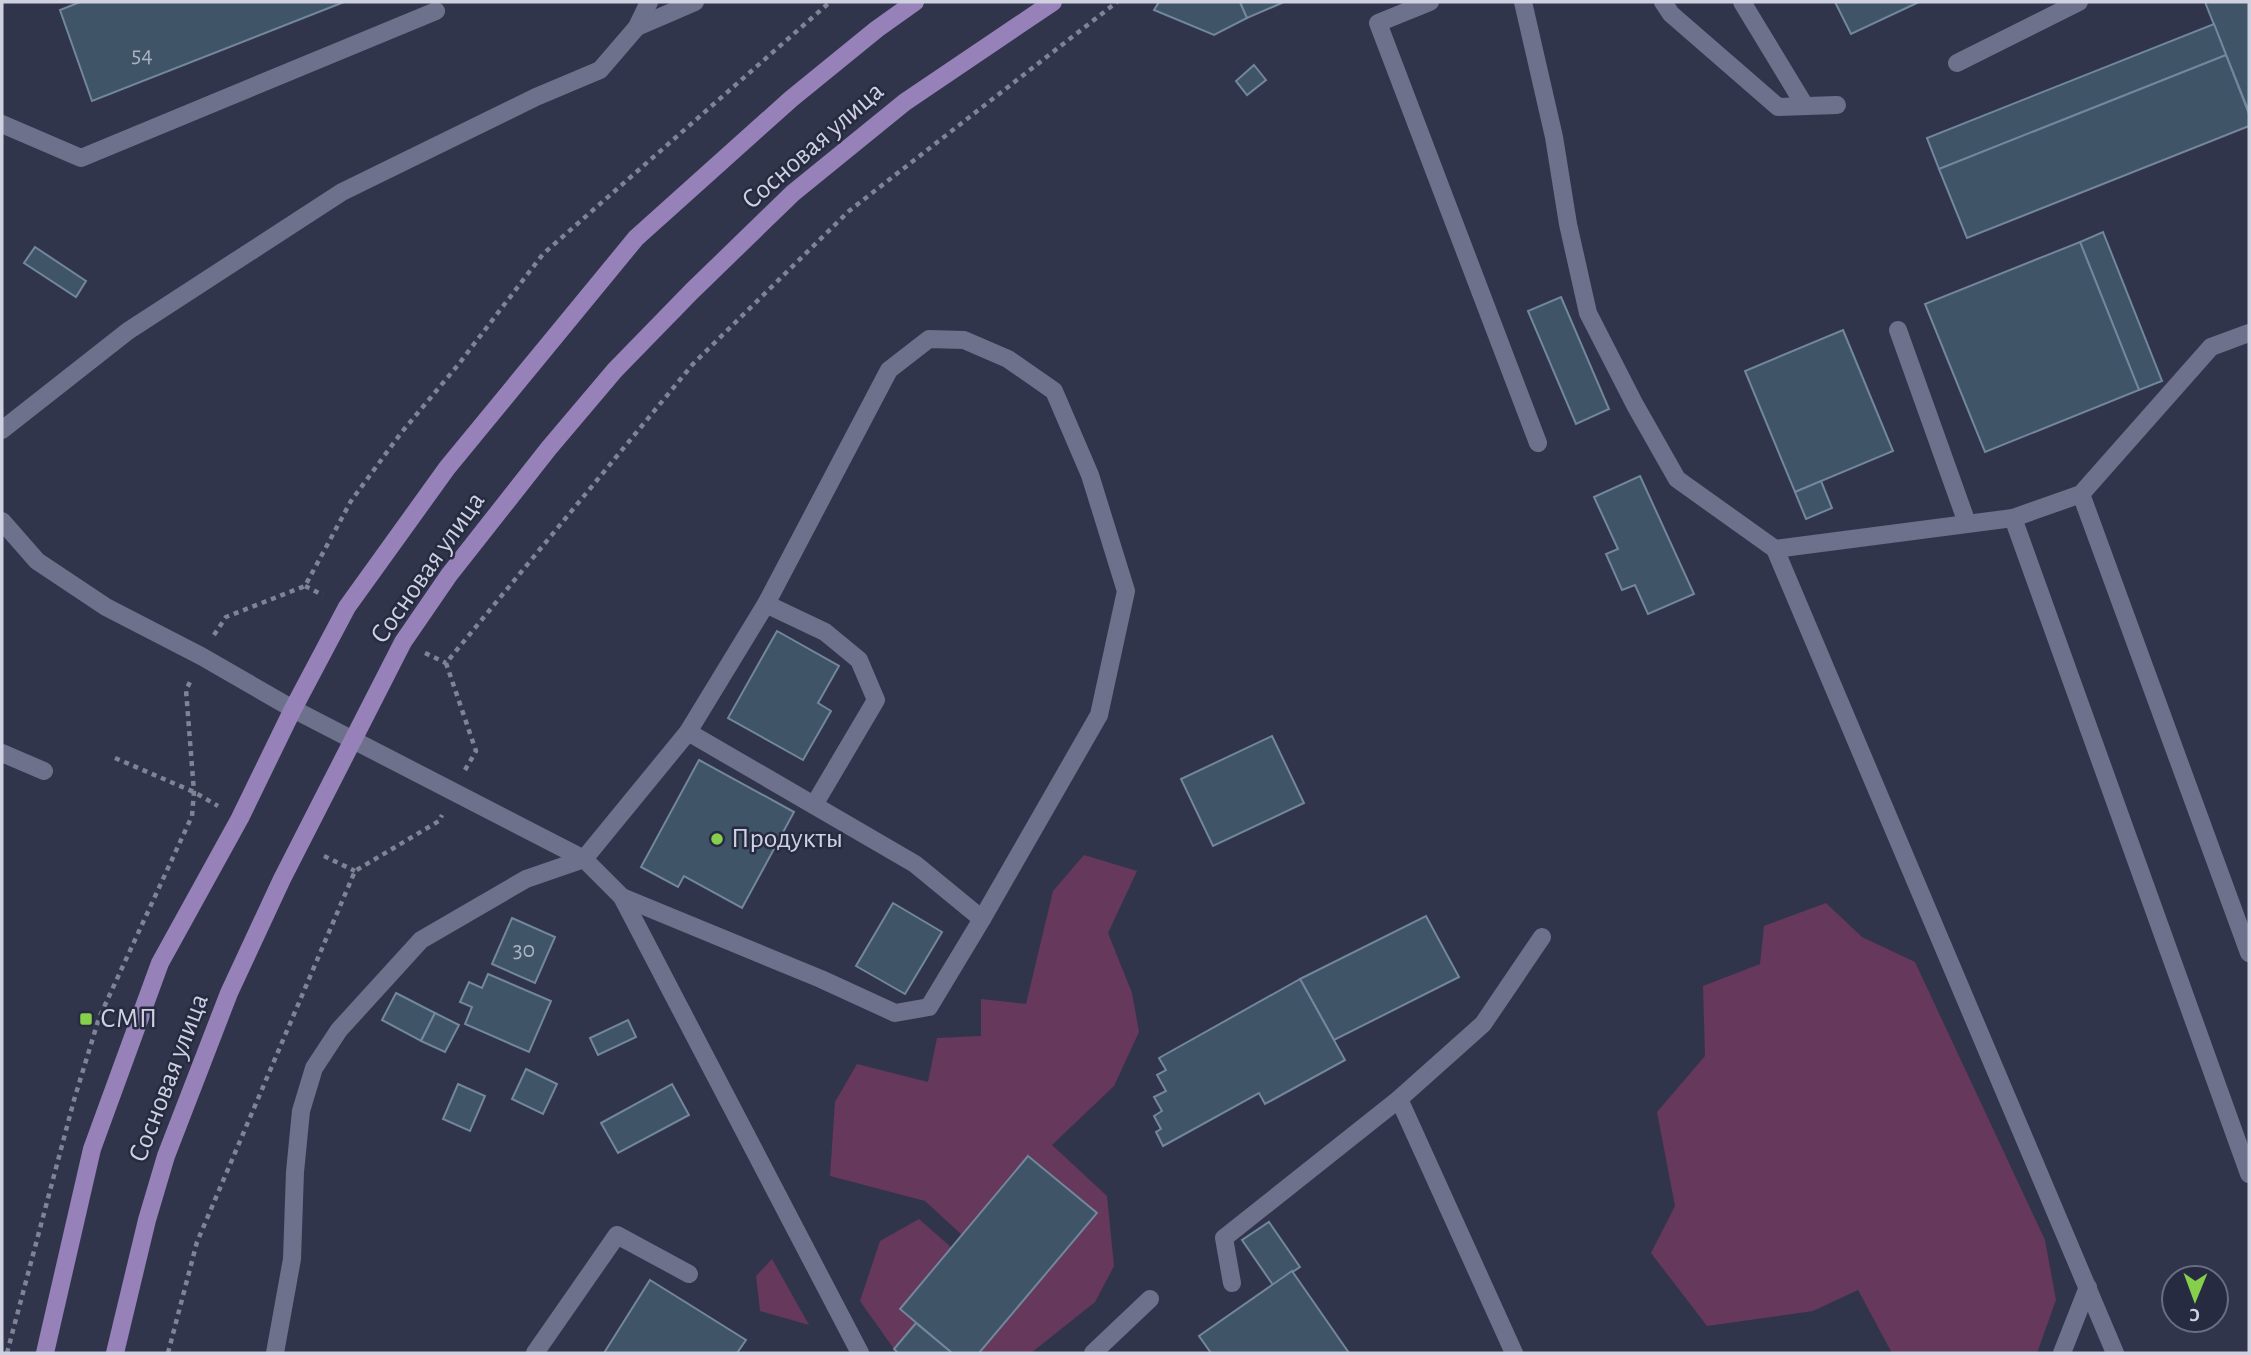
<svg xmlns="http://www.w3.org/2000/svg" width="2251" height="1355" font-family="'Alegreya Sans',sans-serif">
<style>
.green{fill:#65385c}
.building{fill:#405468;stroke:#72879c;stroke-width:2}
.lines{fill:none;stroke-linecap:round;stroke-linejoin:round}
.path{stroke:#808396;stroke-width:4.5;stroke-dasharray:5 5;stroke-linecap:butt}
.minor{stroke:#6d718b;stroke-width:18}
.major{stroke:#9682b8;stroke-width:18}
.poi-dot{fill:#85cf4d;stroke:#272b41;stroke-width:2.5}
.labels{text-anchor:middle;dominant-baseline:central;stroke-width:5;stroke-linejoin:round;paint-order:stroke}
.number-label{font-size:24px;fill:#abb2c2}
.street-label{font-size:28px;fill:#cfd1e0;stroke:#272b41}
.poi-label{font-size:28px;fill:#cfd1e0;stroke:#272b41;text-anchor:start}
</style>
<rect width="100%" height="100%" fill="#31354c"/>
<g class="green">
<path d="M1084,855L1137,871L1108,933L1132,993L1139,1032L1114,1086L1052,1145L1107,1196L1114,1266L1095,1302L1031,1353H979L1096,1213L1029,1156L962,1235L925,1201L830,1176L835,1102L857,1064L928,1082L937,1038L981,1036V999L1026,1004L1053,891Z"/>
<path d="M1826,903L1862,937L1915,962L2045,1240L2056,1300L2037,1353H1892L1858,1290L1813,1311L1707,1326L1651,1253L1675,1206L1657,1112L1705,1056L1703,986L1760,964L1764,926Z"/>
<path d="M919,1219L952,1248L901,1310L916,1323L894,1349L860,1301L880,1241Z"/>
<path d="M772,1259L809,1325L760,1311L756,1276Z"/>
</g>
<g class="building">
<path d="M80,2H344L92,101L60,10Z"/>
<path d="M1159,2H1240L1247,18L1214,35L1154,10Z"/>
<path d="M1240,2H1284L1247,18Z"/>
<path d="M1835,2H1919L1851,34Z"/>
<path d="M2205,2H2249V106L2247,107Z"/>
<path d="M2214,24L2226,55L1939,169L1927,138Z"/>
<path d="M2226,55L2249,114V126L1967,238L1939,169Z"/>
<path d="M1254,65L1266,80L1247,95L1236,81Z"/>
<path d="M2103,232L2162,381L2139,390L2080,242Z"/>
<path d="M2080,242L2139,390L1985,452L1925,304Z"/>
<path d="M35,247L86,281L76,297L24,263Z"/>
<path d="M1561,297L1609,409L1576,424L1528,311Z"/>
<path d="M1843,330L1893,451L1795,492L1745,371Z"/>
<path d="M1640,476L1694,594L1648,614L1635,585L1622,590L1606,554L1618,549L1594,497Z"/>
<path d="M1821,481L1832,508L1806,519L1795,492Z"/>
<path d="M777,631L839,666L818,703L831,711L803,760L728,718Z"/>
<path d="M1272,736L1304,803L1213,846L1181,779Z"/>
<path d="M699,760L794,812L742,908L684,876L678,887L641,867Z"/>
<path d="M893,903L942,932L905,994L856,966Z"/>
<path d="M1426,916L1459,977L1334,1040L1300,979Z"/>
<path d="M512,918L555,937L535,983L492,964Z"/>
<path d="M488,974L551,1001L529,1052L465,1024L472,1007L460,1002L469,982L482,988Z"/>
<path d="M1300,979L1345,1060L1265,1104L1259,1093L1163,1146L1156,1132L1161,1129L1154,1116L1162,1111L1154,1097L1166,1091L1157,1075L1166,1070L1159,1058Z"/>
<path d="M396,993L435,1013L421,1041L382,1020Z"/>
<path d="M435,1013L459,1025L445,1052L421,1041Z"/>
<path d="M628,1020L636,1037L598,1055L590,1038Z"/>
<path d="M526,1069L557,1084L543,1114L512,1099Z"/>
<path d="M458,1084L485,1096L470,1131L443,1119Z"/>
<path d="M672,1084L689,1115L618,1153L601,1123Z"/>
<path d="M1028,1156L1097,1213L979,1353H952L900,1309Z"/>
<path d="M1269,1222L1300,1267L1273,1285L1242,1240Z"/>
<path d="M1292,1271L1349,1353H1211L1199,1336Z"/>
<path d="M650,1280L746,1340L737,1353H604Z"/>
<path d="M916,1323L952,1353H898L894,1349Z"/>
</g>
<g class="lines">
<g class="path">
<path d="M305,586L323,595"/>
<path d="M214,635L226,617L305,586L351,501L401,433L458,365L543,254L830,2"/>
<path d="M425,653L446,663"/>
<path d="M115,758L194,792L218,806"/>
<path d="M465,770L476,751L446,663L693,364L849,211L1117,2"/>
<path d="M324,856L355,871"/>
<path d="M7,1353L74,1100L99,1018L192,816L194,792L186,690L191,680"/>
<path d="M168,1353L197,1242L355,871L439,821L442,815"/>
</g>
<g class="minor">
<path d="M1430,2L1378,23L1538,443"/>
<path d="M1523,2L1554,137L1568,224L1588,313L1635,405L1677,479L1775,549L2115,1353"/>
<path d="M1663,2L1671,14L1778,107L1837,105"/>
<path d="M1742,2L1805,106"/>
<path d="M637,27L695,2"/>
<path d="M1957,63L2079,2"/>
<path d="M2,124L81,158L436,11"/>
<path d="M1898,330L1967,523"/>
<path d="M2,430L128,331L342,192L536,97L600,70L637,27L649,2"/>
<path d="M2081,494L2249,953"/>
<path d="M2013,518L2249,1174"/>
<path d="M2,521L37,561L106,607L201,656L293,709L584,859L622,897L860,1353"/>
<path d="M1775,549L2013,518L2081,494L2211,347L2249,333"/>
<path d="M766,604L825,632L859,660L876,700L814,805"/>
<path d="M688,732L915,864L982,919"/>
<path d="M2,753L44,771"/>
<path d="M1399,1099L1483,1024L1542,937"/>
<path d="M1232,1283L1224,1238L1399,1099L1514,1353"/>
<path d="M275,1353L292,1259L295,1172L301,1111L314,1068L339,1030L421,940L526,879L584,859L688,732L766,604L889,370L929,339L964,340L1008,359L1054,391L1090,475L1126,591L1099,715L982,919L929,1007L895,1013L821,979L622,897"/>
<path d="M535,1353L617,1235L689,1274"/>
<path d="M1093,1353L1150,1299"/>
<path d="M2062,1353L2088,1287"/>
</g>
<g class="major">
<path d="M45,1353L92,1149L160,963L240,818L293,709L347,607L447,468L636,238L791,99L877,29L915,2"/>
<path d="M115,1353L147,1220L166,1156L229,993L282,879L403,642L449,575L549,448L615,370L692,291L793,193L905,102L1053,2"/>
</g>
</g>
<g class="poi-dot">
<circle cx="717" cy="839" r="7"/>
<rect x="79" y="1012" width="14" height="14" rx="3.5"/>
</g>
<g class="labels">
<g class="number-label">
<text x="142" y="55">54</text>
<text x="524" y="950">30</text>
</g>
<g class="street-label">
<text transform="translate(813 146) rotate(-41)">Сосновая улица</text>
<text transform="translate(428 568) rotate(-55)">Сосновая улица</text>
<text transform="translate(169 1078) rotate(-69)">Сосновая улица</text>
</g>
<g class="poi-label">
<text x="731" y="839">Продукты</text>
<text x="100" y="1019">СМП</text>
</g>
</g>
<rect width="2251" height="1355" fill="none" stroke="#cfd1e0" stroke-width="7"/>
<g transform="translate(2195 1299) rotate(181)"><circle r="33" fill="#272b41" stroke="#6a6d81" stroke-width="2"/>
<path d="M0-5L12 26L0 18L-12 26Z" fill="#85cf4d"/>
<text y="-10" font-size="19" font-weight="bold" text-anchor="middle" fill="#cfd1e0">С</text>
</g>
</svg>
